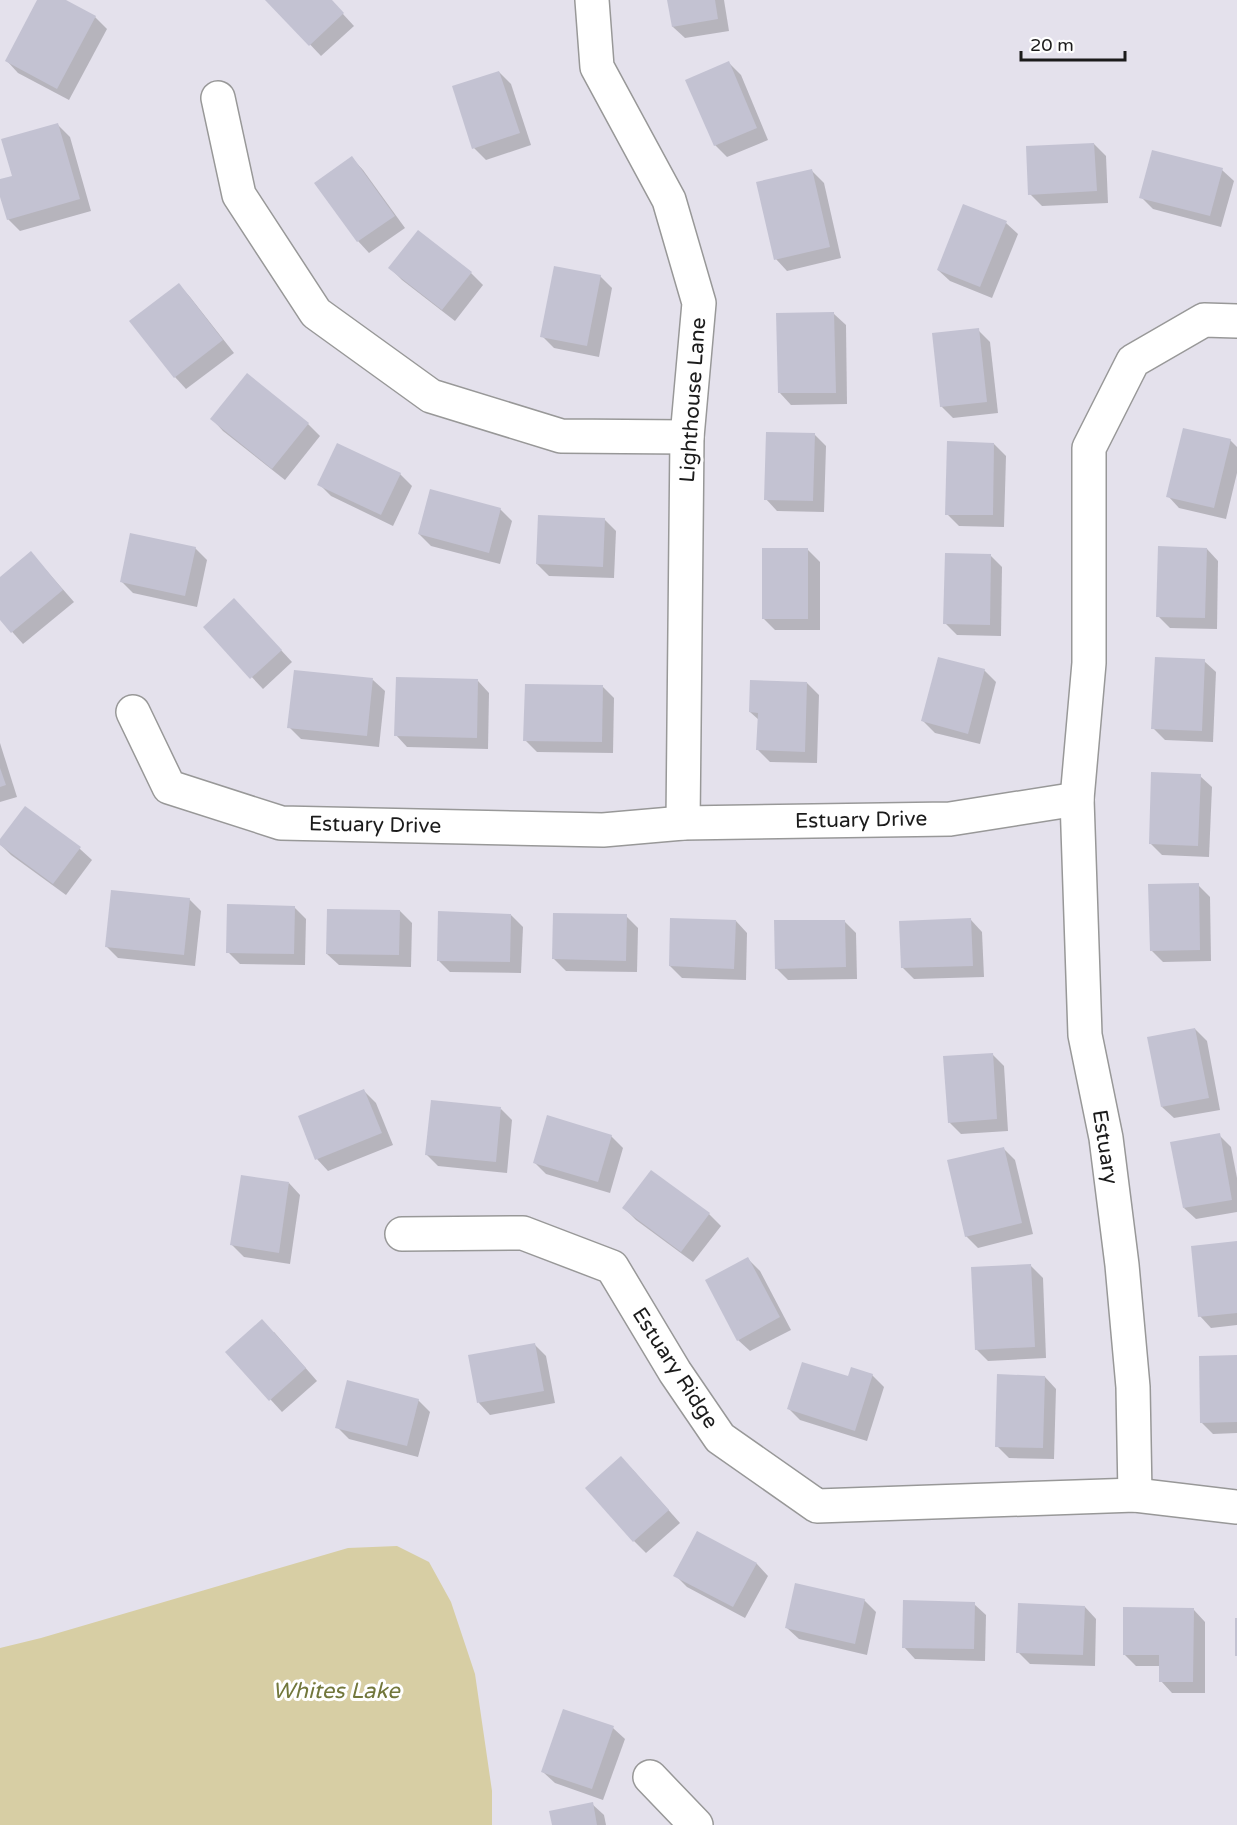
<svg xmlns="http://www.w3.org/2000/svg" width="1237" height="1825" font-family="'Varela Round',sans-serif">
<style>
.water{fill:#d7cea4}
.shadow{fill:#0003}
.building{fill:#c3c2d2}
.lines{fill:none;stroke-linecap:round;stroke-linejoin:round}
.minor-casing{stroke:#989898;stroke-width:36}
.minor{stroke:#fff;stroke-width:33}
.labels{text-anchor:middle;dominant-baseline:central;stroke-width:6;stroke-linejoin:round;paint-order:stroke}
.street-label{font-size:21px;fill:#1b1b1b;stroke:#fff}
.water-label{font-size:22px;font-style:italic;fill:#72773c;stroke:#fff}
</style>
<rect width="100%" height="100%" fill="#e4e1ec"/>
<path class="water" d="M397,1546L429,1562L451,1602L475,1674L492,1791V1825H0V1648L41,1638L348,1548Z"/>
<g class="shadow">
<path d="M39,0H63L95,17L107,29L69,100L18,73L7,61Z"/>
<path d="M268,0H330L354,26L321,56Z"/>
<path d="M669,0H724L729,31L685,38L673,27Z"/>
<path d="M729,63L741,75L768,140L727,157L715,145Z"/>
<path d="M499,72L511,84L531,145L486,160L474,148Z"/>
<path d="M58,125L70,137L91,211L20,231L8,219L0,191V181L13,177Z"/>
<path d="M1094,144L1106,156L1108,203L1042,206L1030,194Z"/>
<path d="M352,158L363,170L405,228L369,253L358,241Z"/>
<path d="M1222,170L1234,181L1221,227L1153,209L1141,197Z"/>
<path d="M812,171L824,183L841,258L787,271L776,259Z"/>
<path d="M1006,223L1018,234L992,298L950,281L938,270Z"/>
<path d="M418,232L471,273L483,285L455,321L402,280L390,268Z"/>
<path d="M600,276L612,288L599,357L554,348L542,336Z"/>
<path d="M179,285L190,297L234,353L186,389L175,377Z"/>
<path d="M834,314L846,325L847,404L791,405L780,393Z"/>
<path d="M978,330L990,342L998,413L953,418L941,406Z"/>
<path d="M212,419L308,424L320,436L285,480L223,431Z"/>
<path d="M814,434L826,446L824,512L777,511L766,499Z"/>
<path d="M1230,440L1237,447V473L1226,519L1179,508L1168,496Z"/>
<path d="M994,444L1006,456L1004,527L959,526L947,514Z"/>
<path d="M338,445L400,474L412,486L393,526L331,496L319,484Z"/>
<path d="M500,509L512,521L500,564L431,546L419,534Z"/>
<path d="M604,519L616,531L614,578L549,576L537,564Z"/>
<path d="M195,548L207,560L197,607L133,593L121,581Z"/>
<path d="M1207,549L1218,561L1217,629L1170,628L1158,616Z"/>
<path d="M808,550L820,562V630H775L763,618Z"/>
<path d="M31,553L74,602L23,644L0,618V579Z"/>
<path d="M990,555L1002,567L1001,636L957,635L945,623Z"/>
<path d="M246,612L292,662L263,689L205,627Z"/>
<path d="M1204,661L1216,672L1213,742L1165,740L1153,728Z"/>
<path d="M984,670L996,682L980,744L935,733L923,721Z"/>
<path d="M373,680L385,691L379,747L301,739L289,727Z"/>
<path d="M478,681L489,693L488,749L407,747L396,735Z"/>
<path d="M807,683L819,695L817,763L770,762L758,750L759,720L750,712Z"/>
<path d="M603,687L614,698L613,753L537,752L525,740Z"/>
<path d="M0,743L17,797L0,802Z"/>
<path d="M1200,776L1212,787L1209,857L1162,855L1150,843Z"/>
<path d="M25,808L80,849L92,860L66,895L11,855L0,844Z"/>
<path d="M1198,885L1210,897L1211,961L1163,962L1151,950Z"/>
<path d="M189,899L201,911L195,966L118,958L106,946Z"/>
<path d="M294,907L306,919L305,965L240,964L228,952Z"/>
<path d="M400,911L412,923L411,967L339,965L327,954Z"/>
<path d="M511,915L523,927L521,973L450,972L438,960Z"/>
<path d="M626,916L638,928L637,972L566,971L554,959Z"/>
<path d="M971,920L982,932L984,977L914,979L902,967Z"/>
<path d="M736,921L747,933L746,980L682,978L670,966Z"/>
<path d="M844,921L856,933L857,979L788,980L776,968Z"/>
<path d="M1195,1029L1207,1041L1220,1110L1174,1118L1162,1107Z"/>
<path d="M992,1054L1004,1066L1008,1131L961,1134L949,1122Z"/>
<path d="M364,1091L376,1103L393,1145L328,1171L317,1159Z"/>
<path d="M501,1109L512,1120L507,1173L438,1166L426,1154Z"/>
<path d="M1219,1135L1231,1147L1237,1178V1212L1196,1219L1184,1208Z"/>
<path d="M611,1136L623,1148L610,1193L546,1174L534,1162Z"/>
<path d="M1003,1148L1015,1160L1033,1234L978,1248L966,1236Z"/>
<path d="M652,1172L709,1214L721,1226L693,1262L636,1220L624,1208Z"/>
<path d="M289,1183L300,1195L290,1264L244,1257L232,1245Z"/>
<path d="M1237,1243V1325L1211,1328L1200,1316Z"/>
<path d="M748,1259L760,1271L791,1330L750,1351L738,1340Z"/>
<path d="M1031,1266L1043,1278L1046,1358L988,1361L976,1349Z"/>
<path d="M274,1332L317,1381L282,1412L227,1352Z"/>
<path d="M534,1344L546,1356L555,1403L490,1415L479,1403L470,1356Z"/>
<path d="M1237,1357V1433L1213,1434L1201,1422Z"/>
<path d="M872,1375L884,1387L867,1441L800,1420L788,1408L849,1378Z"/>
<path d="M1045,1377L1056,1389L1054,1459L1009,1458L997,1446Z"/>
<path d="M418,1400L430,1412L418,1457L349,1439L337,1427Z"/>
<path d="M633,1470L680,1523L646,1553L634,1541Z"/>
<path d="M698,1533L757,1564L768,1576L745,1618L687,1587L675,1575Z"/>
<path d="M864,1600L876,1612L867,1655L799,1639L787,1628Z"/>
<path d="M974,1604L986,1615L985,1661L915,1659L904,1647Z"/>
<path d="M1085,1607L1096,1619L1095,1666L1030,1664L1018,1652Z"/>
<path d="M1194,1610L1205,1622V1693H1172L1161,1681V1666H1136L1124,1654Z"/>
<path d="M613,1728L625,1739L603,1800L555,1783L543,1772Z"/>
<path d="M592,1804L604,1815L606,1825H554Z"/>
</g>
<g class="building">
<path d="M37,0H66L96,16L57,89L5,61Z"/>
<path d="M265,0H332L344,13L309,46Z"/>
<path d="M667,0H715L718,19L672,27Z"/>
<path d="M729,61L757,128L714,146L685,80Z"/>
<path d="M499,71L520,133L472,149L452,86Z"/>
<path d="M58,123L80,199L7,220L0,197V179L12,176L1,139Z"/>
<path d="M1094,143L1097,191L1028,195L1026,146Z"/>
<path d="M1152,150L1223,168L1210,216L1139,198Z"/>
<path d="M352,156L395,216L357,242L314,183Z"/>
<path d="M812,169L830,247L774,260L756,182Z"/>
<path d="M963,204L1007,221L980,287L937,270Z"/>
<path d="M418,230L472,272L442,310L388,268Z"/>
<path d="M554,266L601,275L587,346L540,337Z"/>
<path d="M179,283L223,340L174,378L129,321Z"/>
<path d="M834,312L836,393H778L776,313Z"/>
<path d="M979,328L987,402L940,407L932,333Z"/>
<path d="M247,373L309,423L272,469L210,419Z"/>
<path d="M1183,428L1231,439L1214,508L1166,497Z"/>
<path d="M766,432L815,433L813,501L764,500Z"/>
<path d="M947,441L994,443L993,515H945Z"/>
<path d="M337,443L401,473L381,515L317,485Z"/>
<path d="M430,489L501,508L489,553L418,534Z"/>
<path d="M538,515L605,518L603,567L536,564Z"/>
<path d="M130,533L196,547L185,596L120,582Z"/>
<path d="M1158,546L1207,548L1205,618L1156,617Z"/>
<rect x="762" y="548" width="46" height="71"/>
<path d="M31,551L63,590L11,633L0,620V577Z"/>
<path d="M945,553L991,554L990,625L943,624Z"/>
<path d="M234,598L282,650L250,679L203,627Z"/>
<path d="M938,657L985,669L968,734L921,721Z"/>
<path d="M1155,657L1205,659L1202,731L1151,729Z"/>
<path d="M294,670L373,678L367,736L287,728Z"/>
<path d="M396,677L478,679L477,738L394,736Z"/>
<path d="M750,680L807,682L805,752L756,750L758,713L749,712Z"/>
<path d="M525,684L603,685L602,742L523,741Z"/>
<path d="M0,768L6,785L0,787Z"/>
<path d="M1151,772L1201,774L1198,846L1149,844Z"/>
<path d="M25,806L81,847L53,884L0,845V839Z"/>
<path d="M1199,883L1200,950L1150,951L1148,884Z"/>
<path d="M111,890L190,898L184,955L105,947Z"/>
<path d="M227,904L295,906L294,954L226,953Z"/>
<path d="M327,909L400,910L399,955L326,954Z"/>
<path d="M438,911L511,914L510,962L437,961Z"/>
<path d="M553,913L627,914L626,961L552,959Z"/>
<path d="M670,918L736,920L734,969L669,966Z"/>
<path d="M971,918L973,966L901,968L899,921Z"/>
<path d="M774,920H845L846,967L775,969Z"/>
<path d="M1195,1028L1209,1098L1161,1107L1147,1037Z"/>
<path d="M993,1053L997,1119L948,1123L943,1056Z"/>
<path d="M364,1089L382,1133L315,1160L298,1116Z"/>
<path d="M431,1100L501,1107L496,1162L425,1155Z"/>
<path d="M547,1115L612,1135L598,1182L533,1163Z"/>
<path d="M1220,1133L1232,1200L1183,1208L1170,1142Z"/>
<path d="M1004,1147L1022,1223L965,1237L947,1160Z"/>
<path d="M651,1170L710,1213L681,1252L622,1208Z"/>
<path d="M241,1175L289,1182L279,1253L230,1245Z"/>
<path d="M1237,1241V1313L1198,1317L1191,1246Z"/>
<path d="M748,1257L780,1317L737,1341L705,1280Z"/>
<path d="M1031,1264L1035,1347L975,1350L971,1267Z"/>
<path d="M262,1319L306,1368L269,1401L225,1352Z"/>
<path d="M535,1343L544,1391L477,1403L468,1355Z"/>
<path d="M1237,1355V1422L1200,1423L1199,1356Z"/>
<path d="M802,1362L848,1376L851,1367L873,1374L855,1431L787,1409Z"/>
<path d="M997,1374L1045,1376L1043,1448L995,1447Z"/>
<path d="M347,1380L419,1399L407,1446L335,1428Z"/>
<path d="M621,1456L669,1510L633,1542L585,1488Z"/>
<path d="M697,1531L757,1563L733,1607L673,1576Z"/>
<path d="M795,1583L865,1599L855,1644L785,1628Z"/>
<path d="M903,1600L975,1602L974,1649L902,1648Z"/>
<path d="M1018,1603L1085,1606L1083,1655L1016,1653Z"/>
<path d="M1123,1607L1194,1608L1193,1682H1159V1655H1123Z"/>
<rect x="1235" y="1618" width="2" height="38"/>
<path d="M563,1709L614,1726L592,1789L541,1772Z"/>
<path d="M593,1802L597,1825H552L549,1811Z"/>
</g>
<g class="lines">
<defs>
<g id="minor">
<path d="M592,0L597,67L669,200L699,303L687,437L683,823"/>
<path d="M218,98L239,195L316,313L431,396L561,436L687,437"/>
<path d="M133,712L169,787L281,823L603,830L683,823L950,819L1077,799"/>
<path d="M402,1234L523,1233L612,1267L675,1372L720,1438L817,1506L1135,1495L1237,1507"/>
<path d="M1135,1495L1133,1387L1122,1265L1106,1138L1085,1035L1077,799L1089,663V448L1133,361L1204,320L1237,321"/>
<path d="M650,1777L696,1825"/>
</g>
</defs>
<use href="#minor" class="minor-casing"/>
<use href="#minor" class="minor"/>
</g>
<g class="labels">
<g class="street-label">
<text transform="translate(693 400) rotate(-86)">Lighthouse Lane</text>
<text transform="translate(861 820) rotate(-1)">Estuary Drive</text>
<text transform="translate(375 825) rotate(1)">Estuary Drive</text>
<text transform="translate(1105 1147) rotate(81)">Estuary</text>
<text transform="translate(675 1368) rotate(57)">Estuary Ridge</text>
</g>
<g class="water-label">
<text x="336" y="1691">Whites Lake</text>
</g>
</g>
<path d="M1021 51v9h104v-9" fill="none" stroke="#1b1b1b" stroke-width="3"/>
<text x="1030" y="51" font-size="18" fill="#1b1b1b" stroke="#ffffff" stroke-width="4.5" paint-order="stroke">20 m</text>
</svg>
